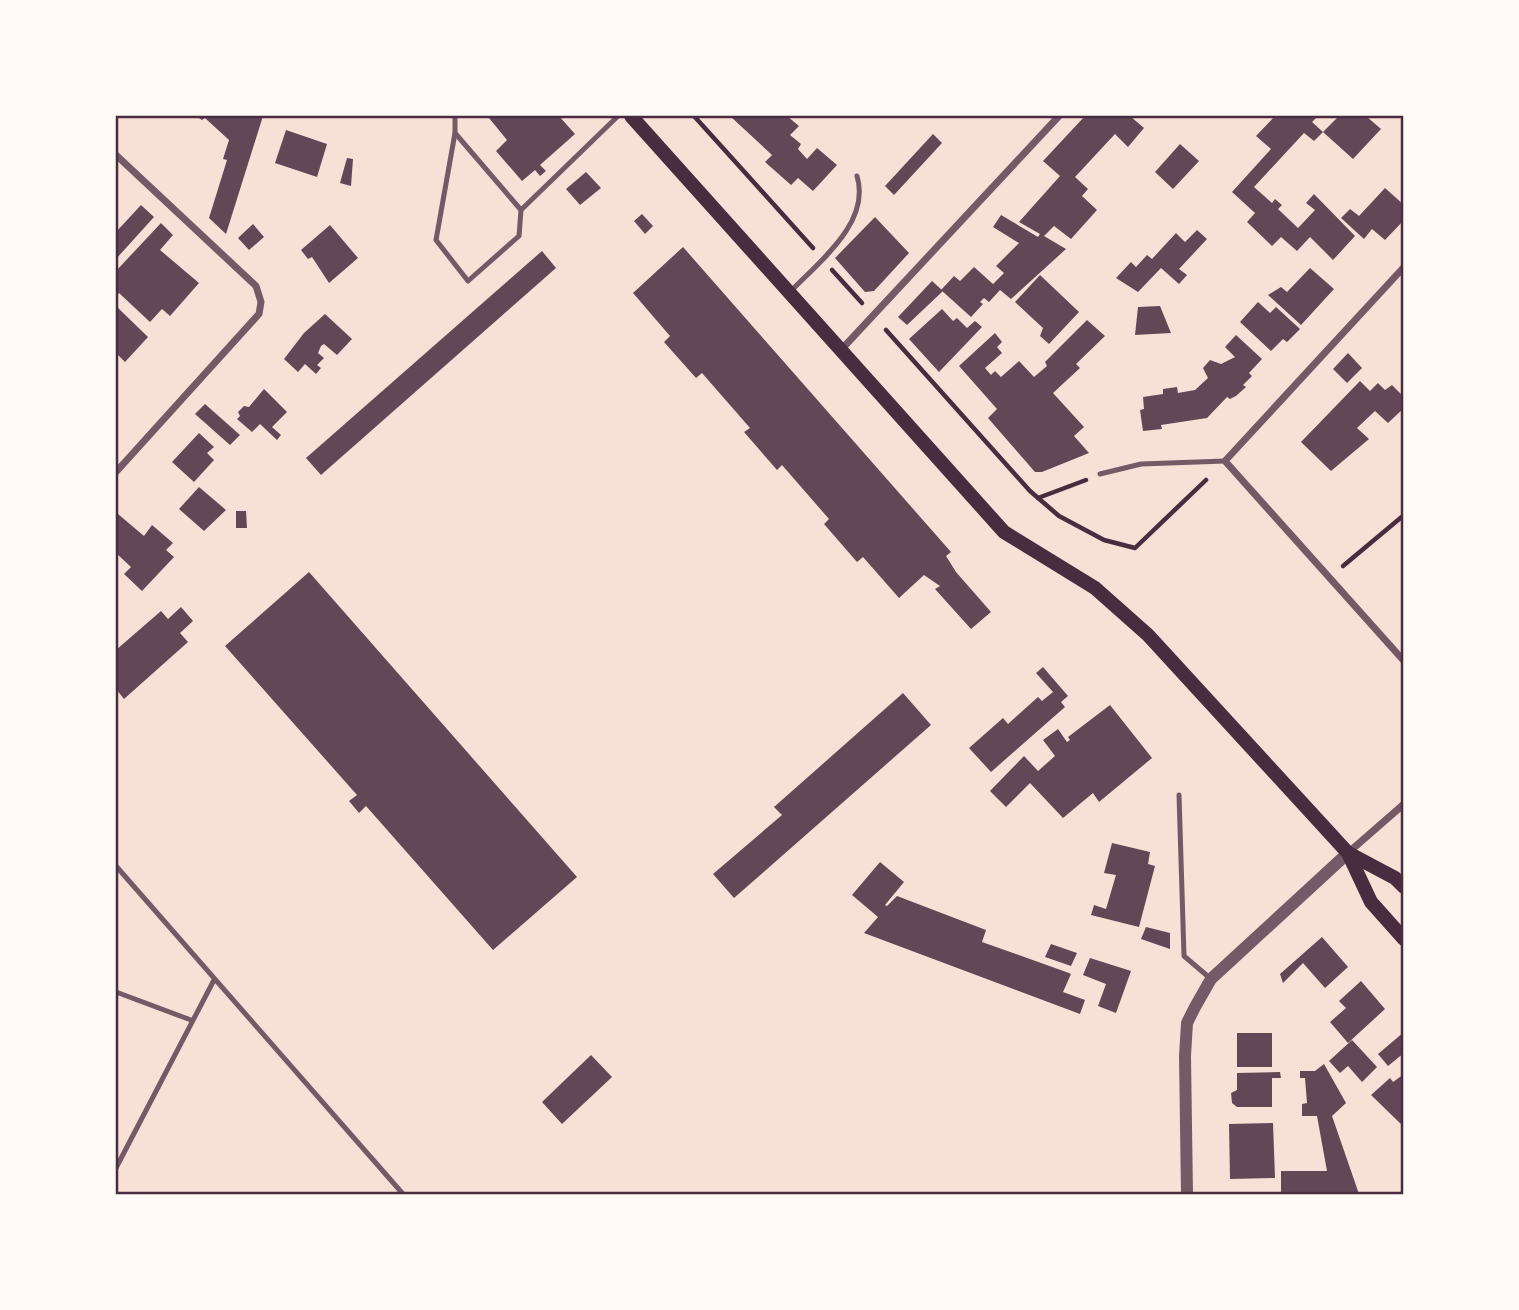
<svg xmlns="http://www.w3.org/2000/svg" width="1519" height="1310" font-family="Literata,serif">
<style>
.building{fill:#644757}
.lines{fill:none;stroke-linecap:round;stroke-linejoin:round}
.path{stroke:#4a2c40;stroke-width:4.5}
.service{stroke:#755966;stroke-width:5}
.minor{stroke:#755966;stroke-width:7}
.tertiary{stroke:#755966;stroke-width:12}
.secondary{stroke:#4a2c40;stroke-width:14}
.neatline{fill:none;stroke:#4a2c40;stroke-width:2.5}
</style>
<rect width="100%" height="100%" fill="#f7e1d7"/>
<g class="building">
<path d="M196,116H263L226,234L209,218L227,160L223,159L229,140L205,118L202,120Z"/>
<path d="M492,116H559L575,134L540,165L546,171L540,176L535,170L522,181L496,151L507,140L489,118Z"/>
<path d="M730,116H787L799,126L790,135L801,144L798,149L807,159L817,148L837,165L813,191L798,178L791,185L765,162L772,155Z"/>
<path d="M1085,116H1130L1144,128L1128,147L1115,134L1075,177L1088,189L1082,196L1097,210L1071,239L1054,226L1044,236L1066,249L1011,299L1000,290L989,302L984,298L980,302L983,304L971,317L941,290L954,276L960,281L974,267L993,284L1004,273L996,266L1019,243L993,227L1001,215L1038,237L1040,234L1019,222L1060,176L1043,161Z"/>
<path d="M1275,116H1318L1312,122L1323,132L1314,141L1304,133L1254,187L1272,203L1275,199L1282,205L1278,209L1298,228L1315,210L1306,203L1314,194L1355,236L1333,260L1310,237L1297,251L1281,237L1272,246L1247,222L1255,213L1232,192L1271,149L1256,136Z"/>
<path d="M1339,116H1366L1381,129L1353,159L1323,132Z"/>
<path d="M286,130L327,144L317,177L275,163Z"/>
<path d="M933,134L942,143L894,195L885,186Z"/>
<path d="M1180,144L1199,161L1173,189L1155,172Z"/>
<path d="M347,158L353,159L351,186L340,183Z"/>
<path d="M586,172L601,188L580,205L566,189Z"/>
<path d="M1385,188L1404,205V220L1385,240L1372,229L1364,239L1341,218L1350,209L1359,216Z"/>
<path d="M141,205L154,217L116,259V232Z"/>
<path d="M642,214L653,226L645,234L634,221Z"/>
<path d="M875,217L909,253L874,291L865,292L835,258Z"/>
<path d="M161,223L173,235L160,250L199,283L170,316L162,309L150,322L119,293L116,297V271Z"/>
<path d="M253,224L264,237L249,250L238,238Z"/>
<path d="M330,225L358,258L329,283L312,257L308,259L301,250Z"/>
<path d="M1197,230L1207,239L1179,269L1187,275L1179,284L1161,268L1138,292L1116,278L1131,262L1136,267L1147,255L1152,259L1176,233L1185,242Z"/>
<path d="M683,247L951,552L946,556L956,572L991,612L971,629L935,589L940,586L924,575L899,598L863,557L857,562L824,524L829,519L782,465L777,470L744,432L750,428L702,373L696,378L664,342L670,336L633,293Z"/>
<path d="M542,251L556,268L321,475L306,458Z"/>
<path d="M1310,268L1334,289L1301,325L1268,295L1281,287L1287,292Z"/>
<path d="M1040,275L1079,312L1049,344L1040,336L1043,328L1015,302Z"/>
<path d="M932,281L943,291L907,325L898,317Z"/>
<path d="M1258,302L1270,313L1276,307L1300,329L1287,342L1283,339L1271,351L1240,322Z"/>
<path d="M116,306L148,337L125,362L116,353Z"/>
<path d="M1160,306L1171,333L1135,335L1138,307Z"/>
<path d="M942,309L953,321L957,318L967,328L975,321L982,327L939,372L909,339Z"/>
<path d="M325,314L352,339L337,355L324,344L321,346L318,353L324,358L317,365L321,368L316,374L305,364L298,372L284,359L304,333Z"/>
<path d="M1087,320L1105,336L1076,364L1080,368L1053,393L1084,427L1074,436L1089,453L1042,472H1035L988,418L997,409L959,366L995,333L1002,342L997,347L1002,353L985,368L991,375L995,371L1001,377L1019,361L1034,377L1047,366L1045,362Z"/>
<path d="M1236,335L1262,359L1249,373L1252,376L1243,385L1246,387L1236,396L1230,399L1227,397L1207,418L1161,425L1162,429L1143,431L1140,410L1144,409L1143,397L1163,394V389L1177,387L1178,393L1195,390L1208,378L1203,368L1210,360L1221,364L1235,357L1225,347Z"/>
<path d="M1348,353L1362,368L1347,383L1333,369Z"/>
<path d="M1360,381L1370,391L1378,383L1385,390L1392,385L1404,397V408L1388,423L1375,411L1357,428L1369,439L1331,471L1301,442Z"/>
<path d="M264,389L287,412L272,427L281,435L277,440L260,424L252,432L237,419L240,416L238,412L244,406L249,407Z"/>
<path d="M205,404L240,435L230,445L195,414Z"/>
<path d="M199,433L214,447L207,453L214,460L194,482L172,462Z"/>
<path d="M199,487L226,510L204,531L179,509Z"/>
<path d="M236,511H246L247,528H236Z"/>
<path d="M118,514L144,536L152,525L173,543L166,550L174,557L142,591L124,574L131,567L116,553Z"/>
<path d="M309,572L577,877L493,950L366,806L359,813L349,801L357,795L225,646Z"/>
<path d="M181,607L193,621L180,633L188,642L124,699L116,689V650L161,611L168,619Z"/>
<path d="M1043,667L1068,696L1061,702L1065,707L991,772L969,748L1003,718L1008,724L1038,697L1042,701L1053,692L1036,673Z"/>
<path d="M903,693L931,725L734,898L713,874L782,815L774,807Z"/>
<path d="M1110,705L1152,758L1099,802L1093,793L1063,818L1030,783L1006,807L990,791L1024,756L1038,771L1055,756L1043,740L1058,729L1067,742L1070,740L1068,737Z"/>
<path d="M1112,843L1150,852L1148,864L1155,866L1139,927L1091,915L1094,905L1106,909L1116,875L1104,873Z"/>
<path d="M880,862L904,882L885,905L887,906L897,896L986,930L982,942L1069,973L1071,974L1063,992L1085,1000L1080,1014L864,933L878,917L852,895Z"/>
<path d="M1146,927L1170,933V949L1141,939Z"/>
<path d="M1322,937L1348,967L1325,988L1303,963L1283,983L1280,974Z"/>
<path d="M1051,944L1077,953L1071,966L1045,957Z"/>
<path d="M1090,958L1131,971L1116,1013L1098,1006L1106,984L1083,975Z"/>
<path d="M1361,981L1385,1009L1348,1043L1330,1022L1346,1008L1339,1001Z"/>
<path d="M1404,1032V1053L1388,1066L1378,1054Z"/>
<rect x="1237" y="1033" width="35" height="34"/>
<path d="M1352,1040L1377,1067L1362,1082L1348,1066L1340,1073L1329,1061Z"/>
<path d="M591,1055L612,1077L562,1124L542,1102Z"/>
<path d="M1324,1064L1346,1103L1332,1116L1359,1194H1281V1171H1327L1317,1116H1302V1104L1307,1103L1305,1078H1300V1071H1315Z"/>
<path d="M1280,1072L1281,1078H1272V1107H1237L1232,1103L1231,1093L1237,1090V1073Z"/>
<path d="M1404,1074V1127L1371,1095L1390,1078L1393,1082Z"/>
<path d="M1273,1123L1275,1178L1230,1179L1229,1124Z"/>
</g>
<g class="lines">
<g class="path">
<path d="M694,116L813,248"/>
<path d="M832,270L862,303"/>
<path d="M886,330L1030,491L1059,516L1104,540L1135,548L1206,480"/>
<path d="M1038,498L1086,480"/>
<path d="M1343,566L1404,515"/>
</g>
<g class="service">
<path d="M455,116V133L521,210L618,116"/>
<path d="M455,133L436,240L468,281L519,236L521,210"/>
<path d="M791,291C820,261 871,222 857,176"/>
<path d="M1100,474L1141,464L1225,461"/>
<path d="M1179,795L1184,956L1211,979"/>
<path d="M116,866L403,1194"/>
<path d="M116,992L191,1020"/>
<path d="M116,1168L214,980"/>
</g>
<g class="minor">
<path d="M116,155L256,286L261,302L259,314L116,472"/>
<path d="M1404,267L1225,461L1404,661"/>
<path d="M840,351L1059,116"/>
<path d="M1349,852L1404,804"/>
</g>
<path class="tertiary" d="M1187,1194L1185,1056L1187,1023L1195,1007L1211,979L1348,853"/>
<g class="secondary">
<path d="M631,116L1004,532L1095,588L1148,635L1348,853L1371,902L1404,939"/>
<path d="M1348,853L1395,878L1404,887"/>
</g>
</g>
<rect width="1519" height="1310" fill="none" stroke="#fffaf5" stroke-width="234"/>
<rect x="117" y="117" width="1285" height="1076" class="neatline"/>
</svg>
